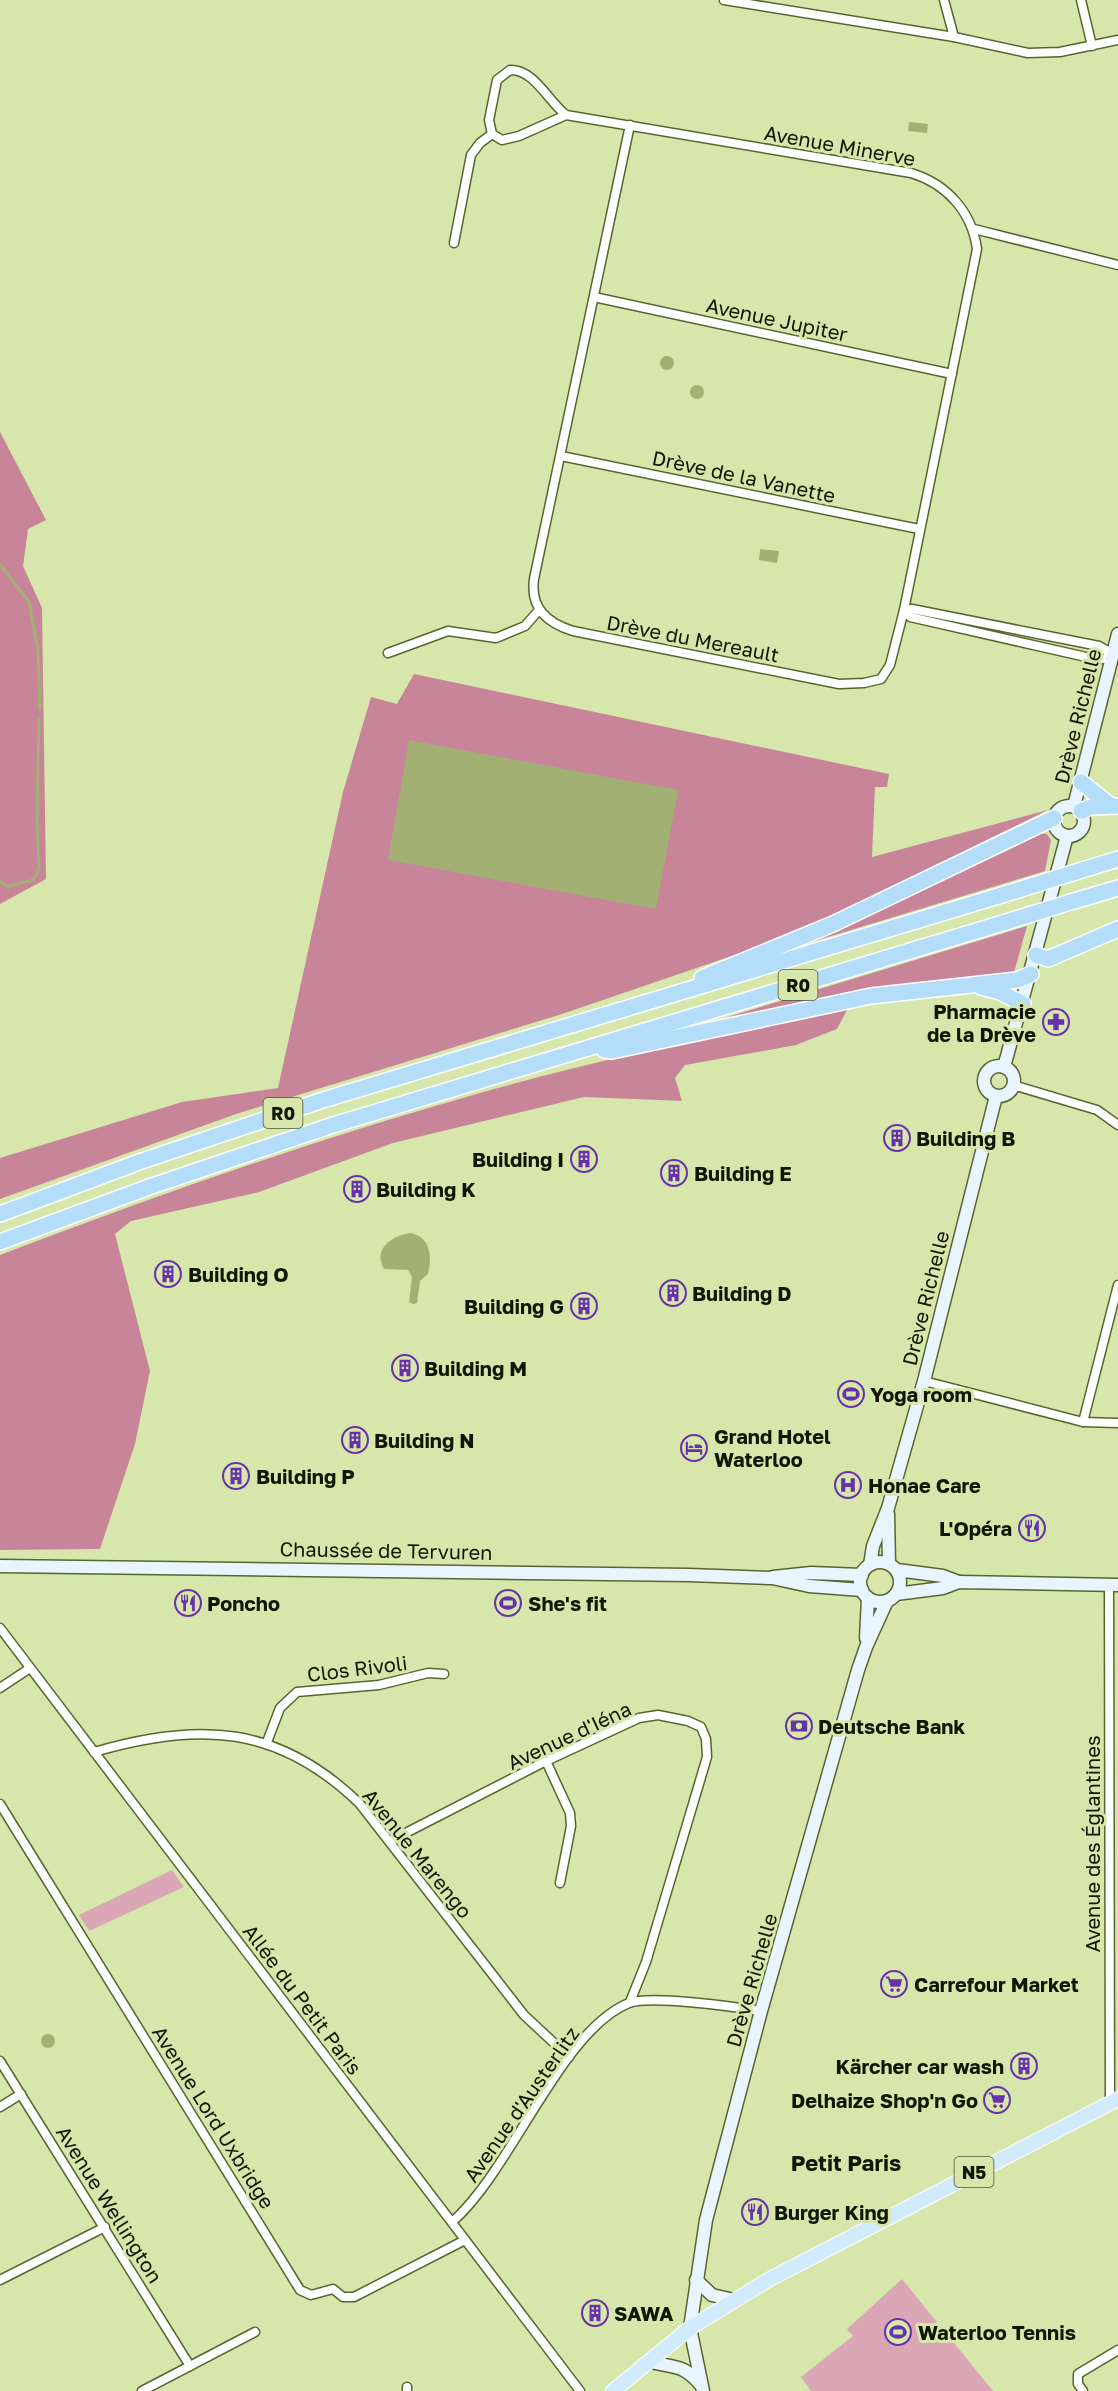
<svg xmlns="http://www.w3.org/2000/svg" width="1118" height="2391" font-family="'Golos Text',sans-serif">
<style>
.green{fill:#dba7b6}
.forest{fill:#c8859a}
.water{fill:#a2b073}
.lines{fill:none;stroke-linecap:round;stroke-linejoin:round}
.stream{stroke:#a2b073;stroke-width:3}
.street-casing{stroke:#59652e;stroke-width:11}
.secondary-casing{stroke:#59652e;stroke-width:15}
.primary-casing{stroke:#fff;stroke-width:16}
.highway-casing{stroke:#fff;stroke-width:18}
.street{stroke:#fff;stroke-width:8}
.secondary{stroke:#e8f5fe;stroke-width:12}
.primary{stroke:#d2ebfc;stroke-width:14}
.highway{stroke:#b4ddfa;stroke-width:15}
.highway-bridge-casing{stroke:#fff;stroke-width:18;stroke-linecap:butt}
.highway-bridge{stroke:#b4ddfa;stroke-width:15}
.labels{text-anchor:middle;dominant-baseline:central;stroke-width:6;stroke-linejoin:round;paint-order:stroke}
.shield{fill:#d7e6aa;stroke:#4c5434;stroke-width:1.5}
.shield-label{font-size:18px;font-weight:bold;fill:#111602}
.street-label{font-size:20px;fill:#111602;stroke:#d7e6aa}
.poi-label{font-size:20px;font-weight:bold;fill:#111602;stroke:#d7e6aa;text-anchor:start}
.quarter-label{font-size:22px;font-weight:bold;fill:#111602;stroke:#d7e6aa}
</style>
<rect width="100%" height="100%" fill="#d7e6aa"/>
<g class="green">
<path d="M172,1870L184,1887L89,1931L79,1915Z"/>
<path d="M902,2279L993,2391H811L801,2377L853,2336L847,2329Z"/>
</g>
<g class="forest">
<path d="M0,432L46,520L28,529L23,566L42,608L46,879L0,904Z"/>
<path d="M414,674L889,774L887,787H875L872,857L1048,810L848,908L755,948L562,1014L236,1114L0,1199V1158L182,1102L278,1088L343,792L371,697L397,704Z"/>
<path d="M1038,833L1047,834L1051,840L1045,871L782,951Z"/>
<path d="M1027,926L1013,976L850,995L718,1020Z"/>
<path d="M847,1010L837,1029L796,1045L685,1065L675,1078L682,1101L584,1097L393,1143L259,1192L131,1221L115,1234L150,1371L135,1444L100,1549L0,1550V1255C162,1193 326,1136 494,1089C610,1057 728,1033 847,1010Z"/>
</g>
<g class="water">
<path d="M909,122L928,124L927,133L908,131Z"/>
<circle cx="667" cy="363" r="7"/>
<circle cx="697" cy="392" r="7"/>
<path d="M760,549L779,551L777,563L759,560Z"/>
<path d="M409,740L678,790L656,909L388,860Z"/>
<path d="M411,1233C431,1238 432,1256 428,1274L420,1281L417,1303L413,1304L409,1302L412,1277L408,1270L384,1269C372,1249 393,1235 411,1233Z"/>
<circle cx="48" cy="2041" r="7"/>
</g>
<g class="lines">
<g class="stream">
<path d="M0,564L29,602L38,650L40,709"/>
<path d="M0,881L7,887L33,880L39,869L37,821L39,719"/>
</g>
<defs>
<g id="street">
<path d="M724,0L954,37L1028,53L1060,52L1118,40"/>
<path d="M944,0L954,37"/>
<path d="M1081,0L1092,46"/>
<path d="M566,115C548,101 534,69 510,70L497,80L489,120L492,134L502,140L519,136L566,115L911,173C947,184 972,212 977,249L904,610L890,665L881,679L864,683L839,684L573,631C547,623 530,608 534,579L630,125"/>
<path d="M974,229L1118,265"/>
<path d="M454,243L471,155L480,143L492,134"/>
<path d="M594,297L952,374"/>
<path d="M561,456L919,529"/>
<path d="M912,609L1099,646L1106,650L1111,659H1095L910,617L904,610Z"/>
<path d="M388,653L448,631L496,638L525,626L539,610"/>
<path d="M1013,1085L1097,1110L1118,1125"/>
<path d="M924,1381L1083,1422L1118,1423"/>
<path d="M1083,1422L1118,1285"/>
<path d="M1109,1584L1110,2103"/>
<path d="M0,1628L580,2391"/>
<path d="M0,1688L30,1668"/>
<path d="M267,1742L280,1708L297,1692L379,1685L428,1673L444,1674"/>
<path d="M94,1752C199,1721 279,1725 360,1804L524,2015L569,2057"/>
<path d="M546,1761L570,1813L571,1826L560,1883"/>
<path d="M0,1804L300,2290L311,2295L333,2289L343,2297H354L465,2240"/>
<path d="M390,1841L546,1761L639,1718L658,1715L688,1721L701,1727L706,1739L707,1757L646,1962L630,2002"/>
<path d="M0,2061L190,2366"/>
<path d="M0,2107L21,2094"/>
<path d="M452,2222C512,2170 561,2030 629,2003C651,1995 735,2007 761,2011"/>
<path d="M0,2280L105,2227"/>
<path d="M407,2387V2391"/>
<path d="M142,2391L255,2332"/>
<path d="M1083,2391L1078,2384V2374L1118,2350"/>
</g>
<g id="secondary">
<circle cx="1069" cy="821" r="15"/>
<path d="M1074,806L1118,634"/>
<circle cx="999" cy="1081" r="15"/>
<path d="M1004,1067L1067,836"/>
<path d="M888,1514L889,1564"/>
<circle cx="880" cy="1582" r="20"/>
<path d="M870,1565L873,1546L888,1508L924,1381L996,1096"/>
<path d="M0,1566L689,1575L772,1578L809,1586L862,1590"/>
<path d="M897,1570L943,1576L959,1582"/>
<path d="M773,1577L811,1573L862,1575"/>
<path d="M896,1594L943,1588L959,1582L1118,1585"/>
<path d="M866,1638L868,1598"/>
<path d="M696,2280L712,2295L734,2300"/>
<path d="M651,2362C675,2368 683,2364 700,2384"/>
<path d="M703,2391L690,2328L706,2220L761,2011L858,1670L866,1647L887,1601"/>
</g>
<path id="primary" d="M613,2391L690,2328L768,2280L1118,2099"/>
<g id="highway">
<path d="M1081,782L1110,805"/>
<path d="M1081,811L1091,807L1118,806"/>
<path d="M1082,870L1118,859"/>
<path d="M1074,901L1118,888"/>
<path d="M1036,955L1048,959L1118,929"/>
<path d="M702,978L833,924L1054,818"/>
<path d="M981,987L1000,992L1023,1004"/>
<path d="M604,1050L612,1051L871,996L1017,980L1031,974"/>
<path d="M0,1214L139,1162L323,1100L1015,891"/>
<path d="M0,1242L149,1187L333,1125L1006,922"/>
</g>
</defs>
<use href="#street" class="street-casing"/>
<use href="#secondary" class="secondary-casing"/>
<use href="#primary" class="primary-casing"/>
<use href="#highway" class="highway-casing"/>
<use href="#street" class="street"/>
<use href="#secondary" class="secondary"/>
<use href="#primary" class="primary"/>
<use href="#highway" class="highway"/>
<defs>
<g id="highway-bridge">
<path d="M1015,891L1082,870"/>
<path d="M1006,922L1074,901"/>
</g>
</defs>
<use href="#highway-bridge" class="highway-bridge-casing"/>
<use href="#highway-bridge" class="highway-bridge"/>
</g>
<defs>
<symbol id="pharmacy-ring" viewBox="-11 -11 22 22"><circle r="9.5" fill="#d7e6aa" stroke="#6732a9" stroke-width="1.5"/><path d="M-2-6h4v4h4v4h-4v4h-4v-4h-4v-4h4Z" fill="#6732a9"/></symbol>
<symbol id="building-ring" viewBox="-11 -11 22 22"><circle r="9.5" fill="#d7e6aa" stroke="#6732a9" stroke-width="1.5"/><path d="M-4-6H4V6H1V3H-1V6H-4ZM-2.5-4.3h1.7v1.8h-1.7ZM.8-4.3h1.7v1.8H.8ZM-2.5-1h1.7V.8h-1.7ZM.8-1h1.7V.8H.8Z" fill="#6732a9"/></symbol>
<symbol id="stadium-ring" viewBox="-11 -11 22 22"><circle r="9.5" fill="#d7e6aa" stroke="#6732a9" stroke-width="1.5"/><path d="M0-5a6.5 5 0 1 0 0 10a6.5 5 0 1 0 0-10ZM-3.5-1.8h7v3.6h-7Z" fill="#6732a9"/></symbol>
<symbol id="hotel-ring" viewBox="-11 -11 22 22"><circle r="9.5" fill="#d7e6aa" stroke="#6732a9" stroke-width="1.5"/><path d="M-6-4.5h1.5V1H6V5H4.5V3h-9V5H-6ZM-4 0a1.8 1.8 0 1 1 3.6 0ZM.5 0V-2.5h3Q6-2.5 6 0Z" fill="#6732a9"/></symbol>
<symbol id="hospital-ring" viewBox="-11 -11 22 22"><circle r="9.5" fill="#d7e6aa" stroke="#6732a9" stroke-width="1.5"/><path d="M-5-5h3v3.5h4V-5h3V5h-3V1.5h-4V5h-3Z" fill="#6732a9"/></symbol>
<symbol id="restaurant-ring" viewBox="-11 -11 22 22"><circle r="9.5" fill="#d7e6aa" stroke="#6732a9" stroke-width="1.5"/><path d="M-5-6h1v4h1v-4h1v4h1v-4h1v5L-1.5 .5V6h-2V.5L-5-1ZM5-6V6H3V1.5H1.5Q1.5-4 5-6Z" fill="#6732a9"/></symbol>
<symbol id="bank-ring" viewBox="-11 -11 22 22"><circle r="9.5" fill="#d7e6aa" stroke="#6732a9" stroke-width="1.5"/><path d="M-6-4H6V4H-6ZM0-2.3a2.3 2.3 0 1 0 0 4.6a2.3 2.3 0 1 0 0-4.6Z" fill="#6732a9"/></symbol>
<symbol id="supermarket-ring" viewBox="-11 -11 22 22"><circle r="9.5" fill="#d7e6aa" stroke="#6732a9" stroke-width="1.5"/><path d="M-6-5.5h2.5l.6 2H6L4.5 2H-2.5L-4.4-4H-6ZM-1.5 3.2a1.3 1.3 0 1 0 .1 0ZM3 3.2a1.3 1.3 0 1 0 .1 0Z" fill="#6732a9"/></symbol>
</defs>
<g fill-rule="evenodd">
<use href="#pharmacy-ring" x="1041" y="1007" width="30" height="30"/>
<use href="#building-ring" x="882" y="1123" width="30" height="30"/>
<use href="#building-ring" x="569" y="1144" width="30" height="30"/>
<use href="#building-ring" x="659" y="1158" width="30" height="30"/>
<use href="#building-ring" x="342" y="1174" width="30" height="30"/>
<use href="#building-ring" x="153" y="1259" width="30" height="30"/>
<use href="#building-ring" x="658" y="1278" width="30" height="30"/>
<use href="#building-ring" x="569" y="1291" width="30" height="30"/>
<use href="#building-ring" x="390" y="1353" width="30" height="30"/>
<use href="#stadium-ring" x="836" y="1379" width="30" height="30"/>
<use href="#building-ring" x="340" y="1425" width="30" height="30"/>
<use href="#hotel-ring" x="679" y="1433" width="30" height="30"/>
<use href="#building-ring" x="221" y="1461" width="30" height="30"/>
<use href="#hospital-ring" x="833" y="1470" width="30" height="30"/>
<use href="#restaurant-ring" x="1017" y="1513" width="30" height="30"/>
<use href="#restaurant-ring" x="173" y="1588" width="30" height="30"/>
<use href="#stadium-ring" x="493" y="1588" width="30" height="30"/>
<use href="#bank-ring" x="784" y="1711" width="30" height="30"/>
<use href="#supermarket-ring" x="879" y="1969" width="30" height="30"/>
<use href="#building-ring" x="1009" y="2051" width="30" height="30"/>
<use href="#supermarket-ring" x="982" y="2085" width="30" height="30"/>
<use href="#restaurant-ring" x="740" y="2197" width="30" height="30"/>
<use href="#building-ring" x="580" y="2298" width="30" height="30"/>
<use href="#stadium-ring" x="883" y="2317" width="30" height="30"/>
</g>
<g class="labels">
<g class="shield">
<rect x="778.5" y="970" width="39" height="30" rx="4.5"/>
<rect x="263.5" y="1098" width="39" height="30" rx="4.5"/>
<rect x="954.5" y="2157" width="39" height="30" rx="4.5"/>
</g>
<g class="shield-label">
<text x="798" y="985">R0</text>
<text x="283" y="1113">R0</text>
<text x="974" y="2172">N5</text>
</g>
<g class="street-label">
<text transform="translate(840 145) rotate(10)">Avenue Minerve</text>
<text transform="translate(777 319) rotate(12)">Avenue Jupiter</text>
<text transform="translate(744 476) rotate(12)">Drève de la Vanette</text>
<text transform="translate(693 638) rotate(11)">Drève du Mereault</text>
<text transform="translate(1077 716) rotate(-76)">Drève Richelle</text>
<text transform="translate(925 1298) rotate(-76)">Drève Richelle</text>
<text transform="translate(386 1550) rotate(1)">Chaussée de Tervuren</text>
<text transform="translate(357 1668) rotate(-7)">Clos Rivoli</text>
<text transform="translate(569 1735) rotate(-25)">Avenue d'Iéna</text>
<text transform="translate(1092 1844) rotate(-90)">Avenue des Églantines</text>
<text transform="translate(418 1853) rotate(51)">Avenue Marengo</text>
<text transform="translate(751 1980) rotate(-74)">Drève Richelle</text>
<text transform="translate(303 1999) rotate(53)">Allée du Petit Paris</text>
<text transform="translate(521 2104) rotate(-55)">Avenue d'Austerlitz</text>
<text transform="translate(214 2117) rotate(58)">Avenue Lord Uxbridge</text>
<text transform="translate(110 2204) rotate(58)">Avenue Wellington</text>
</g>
<g class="poi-label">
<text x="1036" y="1011" text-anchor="end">Pharmacie<tspan x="1036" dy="23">de la Drève</tspan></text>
<text x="916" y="1138">Building B</text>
<text x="564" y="1159" text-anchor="end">Building I</text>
<text x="694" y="1173">Building E</text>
<text x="376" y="1189">Building K</text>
<text x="188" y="1274">Building O</text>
<text x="692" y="1293">Building D</text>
<text x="564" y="1306" text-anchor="end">Building G</text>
<text x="424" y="1368">Building M</text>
<text x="870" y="1394">Yoga room</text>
<text x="714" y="1436">Grand Hotel<tspan x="714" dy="23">Waterloo</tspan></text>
<text x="374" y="1440">Building N</text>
<text x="256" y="1476">Building P</text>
<text x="868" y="1485">Honae Care</text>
<text x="1012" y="1528" text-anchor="end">L'Opéra</text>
<text x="207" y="1603">Poncho</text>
<text x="528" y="1603">She's fit</text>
<text x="818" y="1726">Deutsche Bank</text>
<text x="914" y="1984">Carrefour Market</text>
<text x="1004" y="2066" text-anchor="end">Kärcher car wash</text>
<text x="978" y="2100" text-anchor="end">Delhaize Shop'n Go</text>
<text x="774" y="2212">Burger King</text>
<text x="614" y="2313">SAWA</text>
<text x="918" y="2332">Waterloo Tennis</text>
</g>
<g class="quarter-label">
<text x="846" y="2162">Petit Paris</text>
</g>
</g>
</svg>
